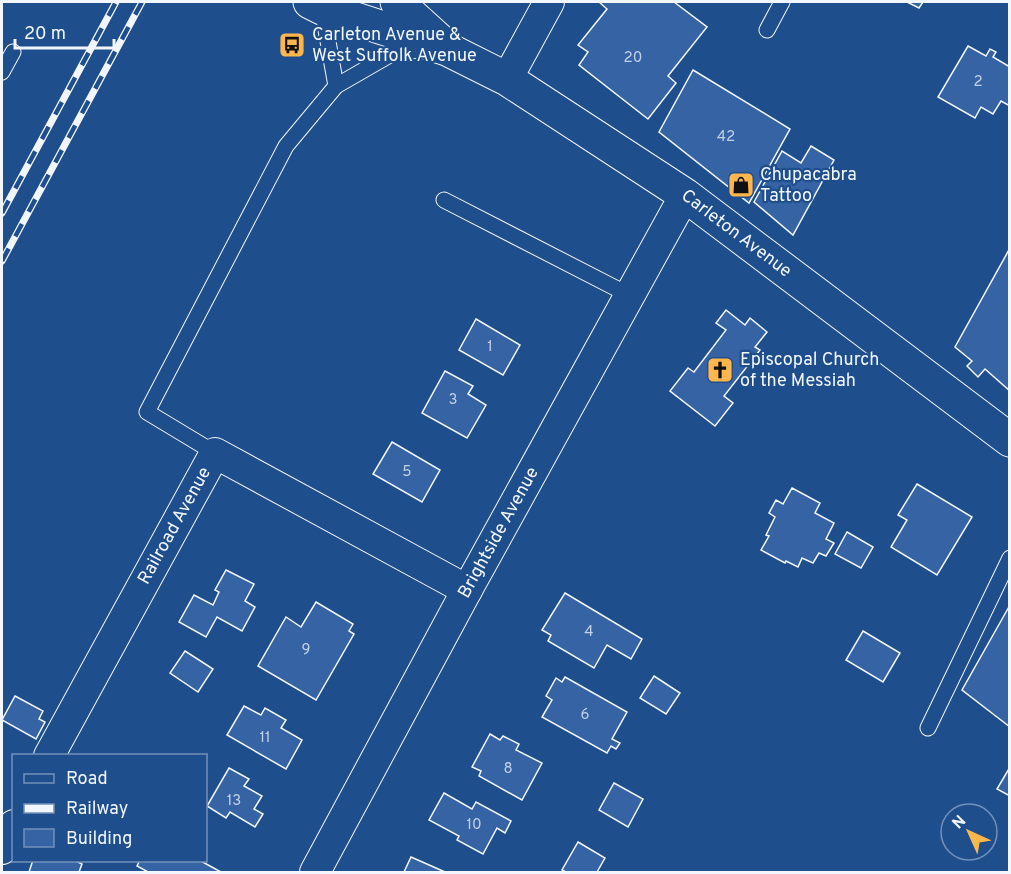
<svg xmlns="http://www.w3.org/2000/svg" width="1011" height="874" font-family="Overpass,sans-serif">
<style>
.building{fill:#3563a3;stroke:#f2f6ff;stroke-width:1.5}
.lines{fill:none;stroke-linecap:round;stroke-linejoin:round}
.service-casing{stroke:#f2f6ff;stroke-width:17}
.minor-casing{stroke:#f2f6ff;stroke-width:32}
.secondary-casing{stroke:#f2f6ff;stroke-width:35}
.service{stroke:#1f4e8c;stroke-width:15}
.minor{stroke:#1f4e8c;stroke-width:30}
.secondary{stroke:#1f4e8c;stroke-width:33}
.rail-casing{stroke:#f2f6ff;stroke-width:7}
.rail{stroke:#1f4e8c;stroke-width:4.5;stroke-dasharray:14;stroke-linecap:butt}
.labels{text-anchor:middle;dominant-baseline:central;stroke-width:4.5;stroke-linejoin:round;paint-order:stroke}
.number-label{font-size:15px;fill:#c3d1e8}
.poi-label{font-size:18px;fill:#f2f6ff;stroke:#1f4e8c;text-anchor:start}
.street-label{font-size:18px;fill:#f2f6ff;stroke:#1f4e8c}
</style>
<rect width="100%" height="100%" fill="#1f4e8c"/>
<g class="building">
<path d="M599,2H674L707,27L668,76L676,83L648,119L579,65L588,52L578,45L607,9Z"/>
<path d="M907,2H923L919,8Z"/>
<path d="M968,46L986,56L990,49L996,52L993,57L1010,67V106L1001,101L993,114L981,107L975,118L938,97Z"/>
<path d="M693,70L790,129L749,203L659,132Z"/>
<path d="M811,146L834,160L793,235L754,202L782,151L801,163Z"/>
<path d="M1010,248V391L985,369L978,377L967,366L972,361L955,347Z"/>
<path d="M726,310L745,325L750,318L767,332L755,347L760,350L724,396L733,403L715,426L670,391L688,368L694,372L726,330L716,323Z"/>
<path d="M476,319L520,345L503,375L459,350Z"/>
<path d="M445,371L473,386L468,394L486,405L467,438L422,413Z"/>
<path d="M392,442L440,470L422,502L373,474Z"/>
<path d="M917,484L972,517L937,575L891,547L907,520L898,515Z"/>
<path d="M792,488L820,503L815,513L834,523L826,539L834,543L826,556L819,553L813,563L802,558L798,567L786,561L785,563L761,550L769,536L766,535L775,517L769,513L776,500L783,504Z"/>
<path d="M847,532L873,547L861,568L835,554Z"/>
<path d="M226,570L254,584L245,601L255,607L242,631L217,617L206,637L179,622L194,595L213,605L219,592L215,590Z"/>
<path d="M565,593L642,639L631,659L607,645L594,668L548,641L551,635L542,630Z"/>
<path d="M316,602L353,624L349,631L354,634L316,700L258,666L286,617L301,627Z"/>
<path d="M1010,605V727L962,690Z"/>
<path d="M863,631L900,653L883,682L846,660Z"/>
<path d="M185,651L213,669L198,692L170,673Z"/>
<path d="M654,676L680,693L666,714L640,698Z"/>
<path d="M565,677L627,712L612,739L620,743L616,749L611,746L607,753L542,717L552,700L546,696L556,678L562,682Z"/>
<path d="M15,696L43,711L39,719L45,722L36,739L2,720Z"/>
<path d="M244,706L261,715L265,708L286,720L281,728L302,740L286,769L227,735Z"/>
<path d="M490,734L500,740L503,736L519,744L516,750L542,763L522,800L479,776L481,771L472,767Z"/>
<path d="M1010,767V796L997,789Z"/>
<path d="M229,768L249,779L244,786L262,796L254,809L263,814L255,827L230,812L226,818L207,806Z"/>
<path d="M614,783L643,799L628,827L599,810Z"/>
<path d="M444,793L472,809L476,802L511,821L505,833L497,828L483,854L457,840L459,836L429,820Z"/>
<path d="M578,842L605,858L597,872H566L562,870Z"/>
<path d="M411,857L445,872H404Z"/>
<path d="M33,860H74L82,864L79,872H29Z"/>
<path d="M140,860H199L221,872H148L137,866Z"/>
</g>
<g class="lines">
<defs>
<g id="service">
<path d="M322,8L336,86"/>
<path d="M767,30L782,2"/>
<path d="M2,72L13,52"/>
<path d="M444,200L629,295"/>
<path d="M215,453L147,412L286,146L336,86L395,52L422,50"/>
<path d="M928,728L1010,558"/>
</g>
<g id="minor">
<path d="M507,79L549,2"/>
<path d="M49,756L215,453L467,590"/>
<path d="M2,849L14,825"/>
<path d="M315,872L467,590L685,195"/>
</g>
<g id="secondary">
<path d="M310,2L322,8L447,49L507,79L685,195L1010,440"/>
<path d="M397,2L442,43"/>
</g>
</defs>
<use href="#service" class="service-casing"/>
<use href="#minor" class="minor-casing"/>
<use href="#secondary" class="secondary-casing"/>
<use href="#service" class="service"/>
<use href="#minor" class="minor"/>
<use href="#secondary" class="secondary"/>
<defs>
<g id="rail">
<path d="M2,213L116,2"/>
<path d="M2,261L142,2"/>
</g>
</defs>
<use href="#rail" class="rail-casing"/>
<use href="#rail" class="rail"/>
</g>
<defs>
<symbol id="bus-square" viewBox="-11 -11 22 22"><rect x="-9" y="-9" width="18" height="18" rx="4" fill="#ffb74d" stroke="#1f4e8c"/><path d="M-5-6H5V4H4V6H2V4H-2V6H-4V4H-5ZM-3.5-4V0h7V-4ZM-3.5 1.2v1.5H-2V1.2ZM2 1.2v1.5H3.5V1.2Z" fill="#111"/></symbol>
<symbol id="shop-square" viewBox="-11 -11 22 22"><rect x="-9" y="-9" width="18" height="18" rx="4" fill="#ffb74d" stroke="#1f4e8c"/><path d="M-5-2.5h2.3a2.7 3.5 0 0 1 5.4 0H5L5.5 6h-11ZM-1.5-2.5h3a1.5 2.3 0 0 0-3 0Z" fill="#111"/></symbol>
<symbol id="church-square" viewBox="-11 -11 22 22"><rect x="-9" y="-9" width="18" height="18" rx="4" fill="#ffb74d" stroke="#1f4e8c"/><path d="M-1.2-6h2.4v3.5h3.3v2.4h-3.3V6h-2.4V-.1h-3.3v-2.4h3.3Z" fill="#111"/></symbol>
</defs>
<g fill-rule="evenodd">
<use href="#bus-square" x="277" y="30" width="30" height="30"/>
<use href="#shop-square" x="726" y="170" width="30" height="30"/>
<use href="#church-square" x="705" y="355" width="30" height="30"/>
</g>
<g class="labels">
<g class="number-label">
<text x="633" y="58">20</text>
<text x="978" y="82">2</text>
<text x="726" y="137">42</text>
<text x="490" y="347">1</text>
<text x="453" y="400">3</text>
<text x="407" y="472">5</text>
<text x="589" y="632">4</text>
<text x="306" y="650">9</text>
<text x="585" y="715">6</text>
<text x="265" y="738">11</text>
<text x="508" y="769">8</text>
<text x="234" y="801">13</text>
<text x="474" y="825">10</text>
</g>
<g class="poi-label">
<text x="312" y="35">Carleton Avenue &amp;<tspan x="312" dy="21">West Suffolk Avenue</tspan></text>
<text x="760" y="175">Chupacabra<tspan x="760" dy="21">Tattoo</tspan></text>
<text x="740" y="360">Episcopal Church<tspan x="740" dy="21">of the Messiah</tspan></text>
</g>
<g class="street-label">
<text transform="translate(736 234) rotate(37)">Carleton Avenue</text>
<text transform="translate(175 526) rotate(-61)">Railroad Avenue</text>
<text transform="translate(499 533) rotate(-61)">Brightside Avenue</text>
</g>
</g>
<rect width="1011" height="874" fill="none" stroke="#f2f6ff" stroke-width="6"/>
<rect x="12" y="754" width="195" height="108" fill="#1f4e8c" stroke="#7391ba" stroke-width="1.5"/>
<rect x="24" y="774" width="30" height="9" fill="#1f4e8c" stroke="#7391ba" stroke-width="1.5"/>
<text x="66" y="784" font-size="18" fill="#f2f6ff">Road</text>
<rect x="24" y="804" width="30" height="9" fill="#f2f6ff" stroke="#7391ba" stroke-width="1.5"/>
<text x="66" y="814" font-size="18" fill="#f2f6ff">Railway</text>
<rect x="24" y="829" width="30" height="18" fill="#3563a3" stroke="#7391ba" stroke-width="1.5"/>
<text x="66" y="844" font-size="18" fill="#f2f6ff">Building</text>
<g transform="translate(969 832) rotate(315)"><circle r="28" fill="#1f4e8c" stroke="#7391ba" stroke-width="1.5"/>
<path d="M0-4.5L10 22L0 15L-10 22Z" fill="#ffb74d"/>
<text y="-9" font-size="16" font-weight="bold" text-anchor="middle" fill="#f2f6ff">N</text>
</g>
<path d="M15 39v9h99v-9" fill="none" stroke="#f2f6ff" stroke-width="3"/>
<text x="24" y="39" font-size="18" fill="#f2f6ff" stroke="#1f4e8c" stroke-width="4.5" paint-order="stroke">20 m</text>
</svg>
